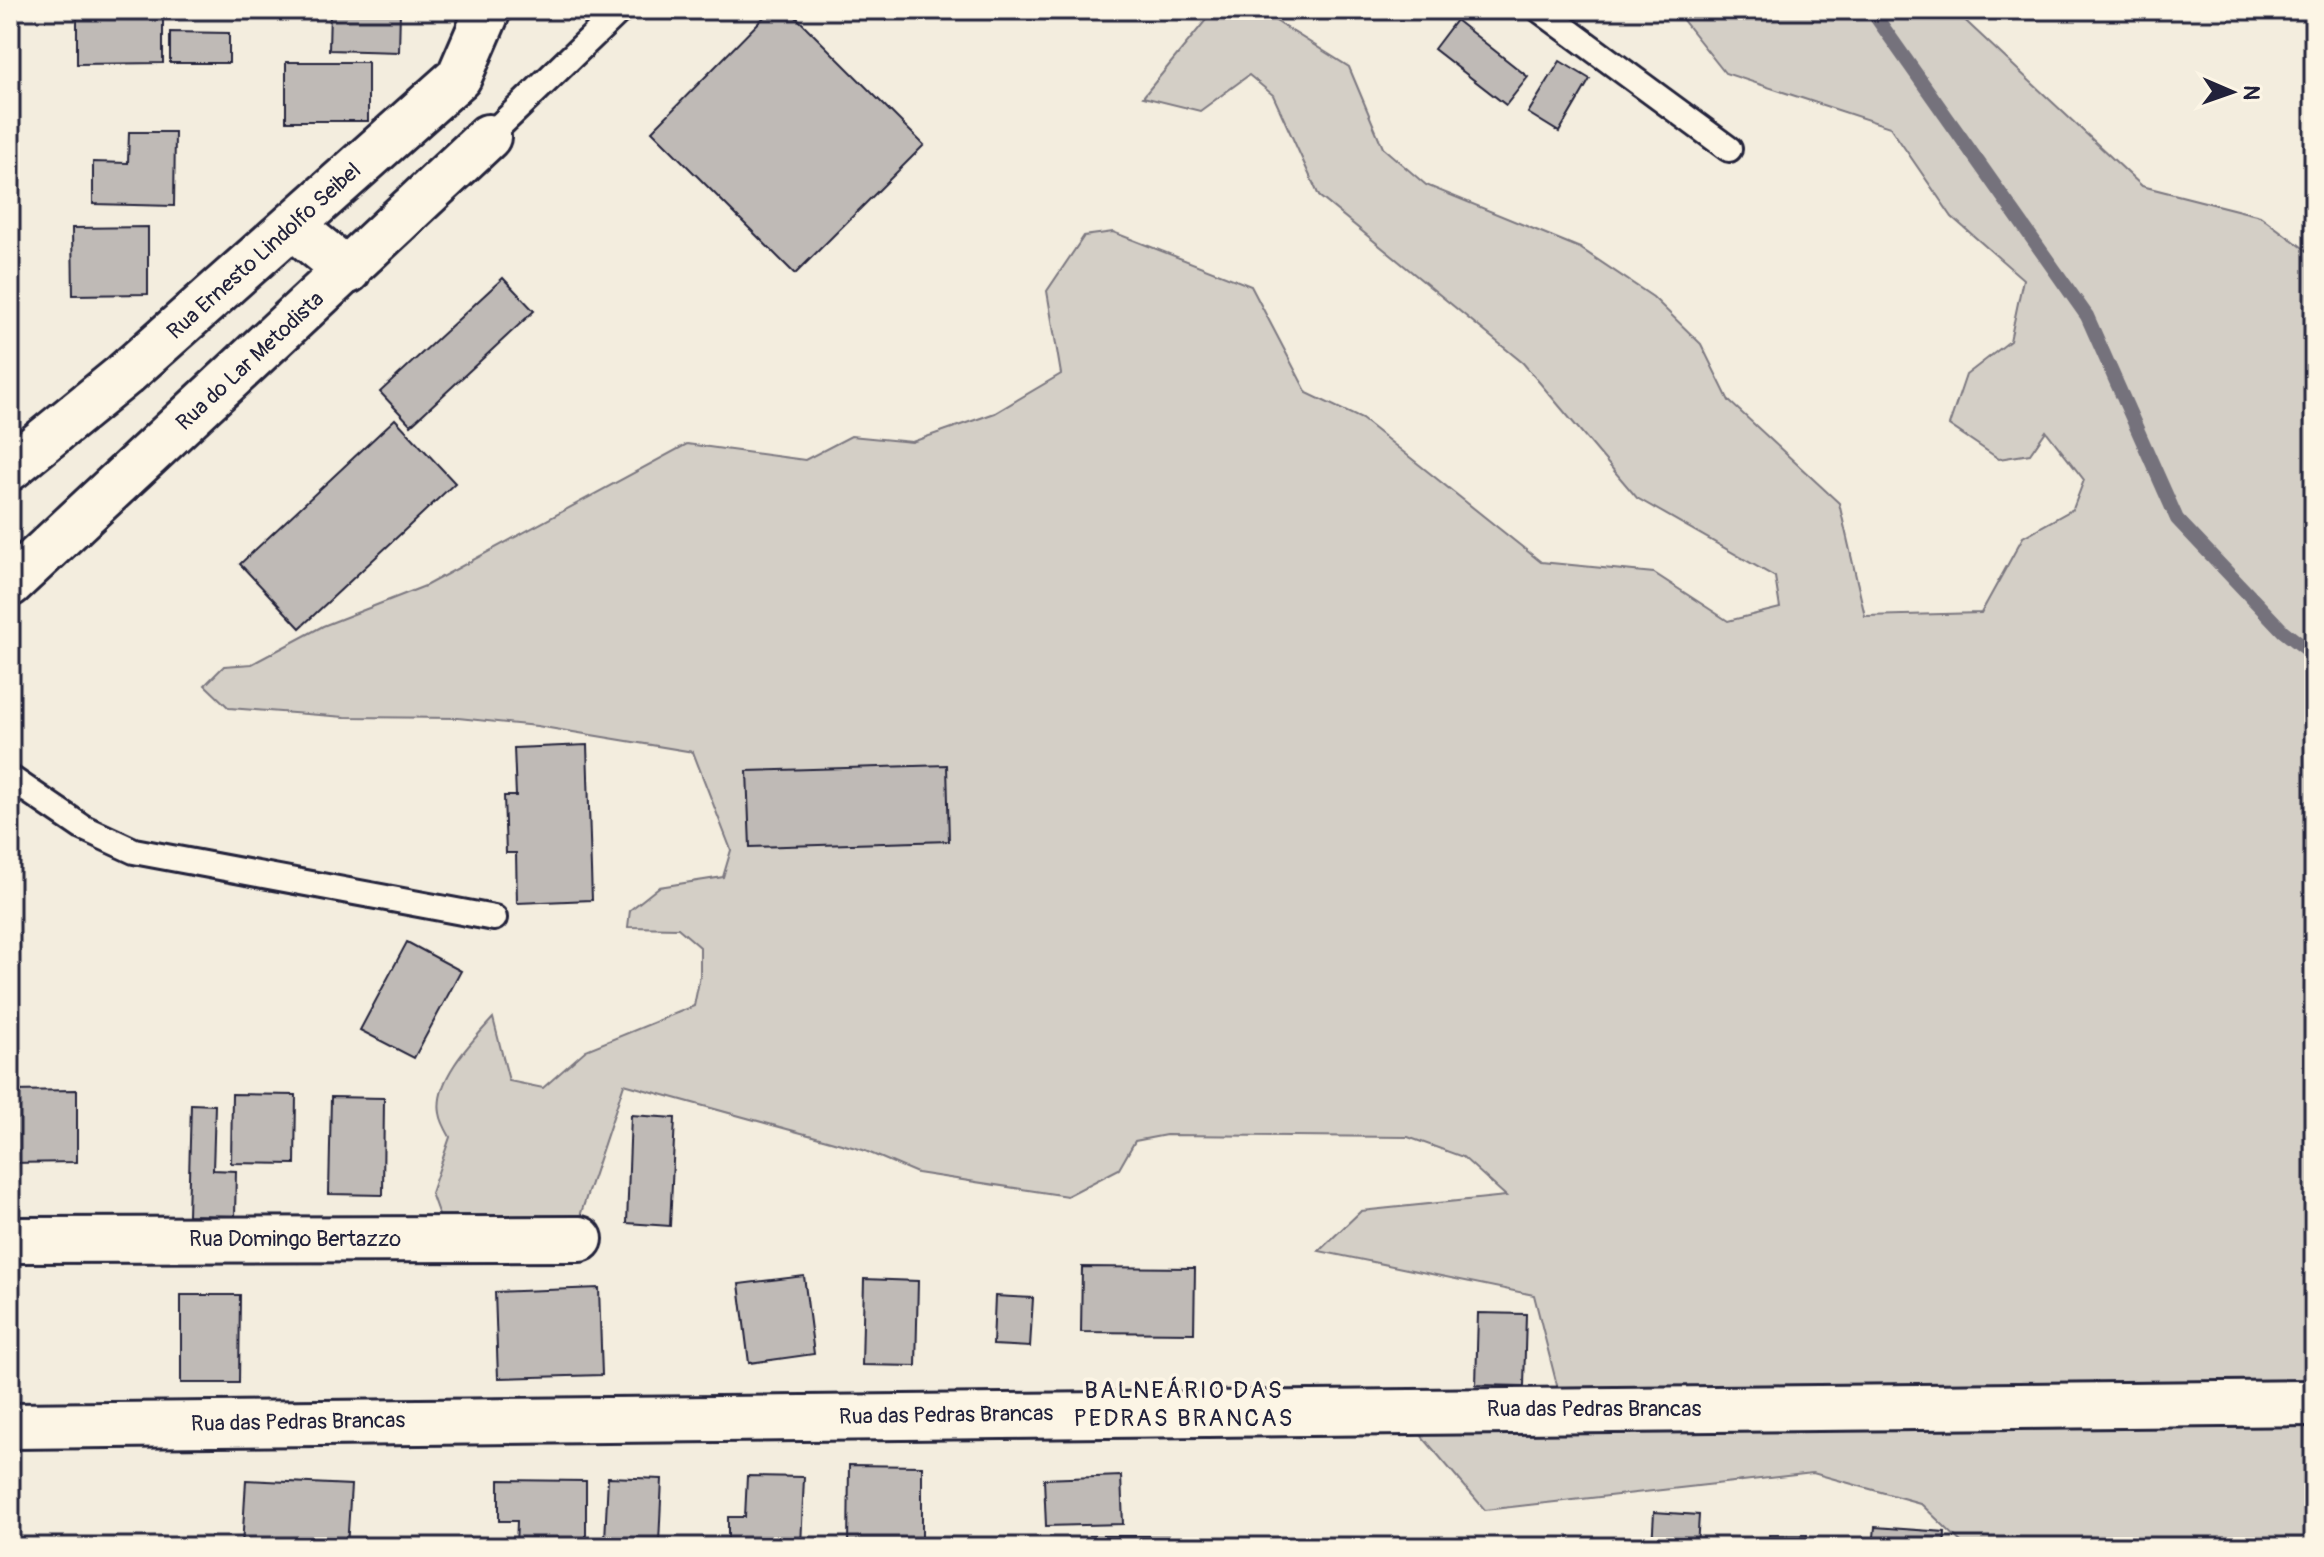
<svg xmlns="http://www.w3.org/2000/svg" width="2324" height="1557" font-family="Pangolin,sans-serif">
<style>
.green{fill:#d4cfc6;stroke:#7b7880;stroke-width:2}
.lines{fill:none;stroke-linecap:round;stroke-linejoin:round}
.stream{stroke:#75727b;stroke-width:14}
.building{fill:#bfbab6;stroke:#22223b;stroke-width:2}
.service-casing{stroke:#22223b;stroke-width:30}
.minor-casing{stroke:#22223b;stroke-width:50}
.service{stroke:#fcf5e5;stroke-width:24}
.minor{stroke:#fcf5e5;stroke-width:44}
.labels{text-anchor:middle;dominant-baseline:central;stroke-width:7;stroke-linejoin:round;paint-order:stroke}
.street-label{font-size:22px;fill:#22223b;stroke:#fcf5e5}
.neighbourhood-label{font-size:24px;letter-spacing:2px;fill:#22223b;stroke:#fcf5e5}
</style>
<rect width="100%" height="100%" fill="#f3edde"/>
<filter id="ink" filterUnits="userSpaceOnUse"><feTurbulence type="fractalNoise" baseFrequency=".0125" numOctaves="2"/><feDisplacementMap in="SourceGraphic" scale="16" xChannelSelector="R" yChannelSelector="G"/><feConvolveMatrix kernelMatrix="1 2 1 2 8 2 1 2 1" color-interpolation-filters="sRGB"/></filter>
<g filter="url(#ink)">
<path class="green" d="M1214,10L1271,18L1349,67L1383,148L1426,185L1580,248L1653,297L1701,344L1729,401L1839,503L1865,616L1981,613L2023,537L2073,509L2084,480L2046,431L2030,454L1999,459L1949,425L1966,375L2010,341L2023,279L1952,217L1890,127L1725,73L1675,10H1954L2142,186L2260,216L2314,256V1547H1966L1920,1503L1813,1473L1485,1510L1396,1406L1562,1405L1534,1295L1319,1251L1361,1211L1506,1196L1463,1157L1408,1137L1166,1135L1135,1141L1119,1169L1067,1196L917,1173L863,1150L624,1084L580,1216L513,1228L440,1218L431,1193L450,1137C446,1130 441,1121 440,1113C434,1080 473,1040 493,1018L509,1081L543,1088L586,1050L694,1006L700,976V947L678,928L628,927L630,910L659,887L723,877L731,850L693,752L537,726L458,718L345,717L229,708L205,685L224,666L252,664L323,626L425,586L687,444L805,460L851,436L912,442L995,413L1061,374L1047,291L1084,236L1113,232L1251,286L1307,393L1362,419L1541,562L1654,573L1728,621L1780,608L1775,577L1637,498L1523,363L1319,196L1273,95L1249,75L1200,111L1143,97Z"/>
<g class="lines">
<path class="stream" d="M1871,10L2087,316L2177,519L2283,631L2314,655"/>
</g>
<g class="building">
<path d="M330,10H400L399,52L329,50Z"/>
<path d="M771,10H789L924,145L795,274L652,131Z"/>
<path d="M163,12V63L77,64V14Z"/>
<path d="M1456,20L1528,77L1506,105L1434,49Z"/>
<path d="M170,32L229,33V63H170Z"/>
<path d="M1560,61L1590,79L1559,132L1528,113Z"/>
<rect x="286" y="62" width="82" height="59"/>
<path d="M129,132H175L174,206L93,204V162L128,163Z"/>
<path d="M148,227V294L73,295L72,228Z"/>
<path d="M503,278L534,311L411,425L380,392Z"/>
<path d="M395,419L455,483L300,628L240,564Z"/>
<path d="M587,745L592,900L517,903L516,853H506L504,796H516L514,748Z"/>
<path d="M947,765L949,841L750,847L747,771Z"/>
<path d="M407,942L461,971L414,1058L360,1030Z"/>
<path d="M77,1090V1162L10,1163V1091Z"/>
<path d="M232,1094L296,1095L295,1164L231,1163Z"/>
<path d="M331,1097L384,1098L383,1195L329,1194Z"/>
<path d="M191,1104L215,1105L213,1170L236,1171L235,1216L188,1215Z"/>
<path d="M631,1115L675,1118L670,1226L627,1223Z"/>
<path d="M1082,1267L1195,1268L1194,1333L1081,1332Z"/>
<path d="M804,1276L814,1354L749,1363L739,1284Z"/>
<path d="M864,1279L918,1281L916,1366L862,1365Z"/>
<path d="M599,1288L602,1375L498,1378L495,1292Z"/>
<path d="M181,1295H240L239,1383H181Z"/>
<path d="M995,1296L1033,1298L1030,1347L993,1345Z"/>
<path d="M1478,1313L1526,1314L1524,1386L1476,1385Z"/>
<path d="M849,1465L922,1466V1547H848Z"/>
<path d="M747,1476L804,1477L801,1547H728V1517H745Z"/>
<path d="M1121,1476L1123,1524L1046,1526L1044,1479Z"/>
<path d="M608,1477L662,1479L659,1543L605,1540Z"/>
<path d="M246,1480L351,1485L347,1547H242Z"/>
<path d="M499,1480L586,1481V1547H516L517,1521H499Z"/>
<path d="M1654,1512L1699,1515L1697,1547H1652Z"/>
<path d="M1875,1527L1945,1532L1944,1547H1873Z"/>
<rect x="1769" y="1535" width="38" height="12"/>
<rect x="1090" y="1536" width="92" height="11"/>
</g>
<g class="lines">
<defs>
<g id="service">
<path d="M1540,10L1729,149"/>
<path d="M488,137L620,10"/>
<path d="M10,778L82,827L134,851L494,918"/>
</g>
<g id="minor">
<path d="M292,226L348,271"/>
<path d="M10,468L124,375L459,77L488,10"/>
<path d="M10,584L488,137"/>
<path d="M10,1240L580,1239"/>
<path d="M10,1426L2314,1403"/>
</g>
</defs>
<use href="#service" class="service-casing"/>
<use href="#minor" class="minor-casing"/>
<use href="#service" class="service"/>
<use href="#minor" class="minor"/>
</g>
</g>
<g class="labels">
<g class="street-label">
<text transform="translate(264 251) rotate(-42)">Rua Ernesto Lindolfo Seibel</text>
<text transform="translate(250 361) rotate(-43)">Rua do Lar Metodista</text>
<text x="295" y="1239">Rua Domingo Bertazzo</text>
<text x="1594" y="1409">Rua das Pedras Brancas</text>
<text transform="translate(946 1415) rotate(-1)">Rua das Pedras Brancas</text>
<text transform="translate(298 1422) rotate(-1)">Rua das Pedras Brancas</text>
</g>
<g class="neighbourhood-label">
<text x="1184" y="1390">BALNEÁRIO DAS<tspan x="1184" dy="28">PEDRAS BRANCAS</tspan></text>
</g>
</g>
<rect width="2324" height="1557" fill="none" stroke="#fcf5e5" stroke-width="40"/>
<rect x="20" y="20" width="2284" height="1517" fill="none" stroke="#22223b" stroke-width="3" filter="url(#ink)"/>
<g transform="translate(2232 92) rotate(92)" stroke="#fcf5e5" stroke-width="6" paint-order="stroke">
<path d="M0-6L14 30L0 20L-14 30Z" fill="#22223b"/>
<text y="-12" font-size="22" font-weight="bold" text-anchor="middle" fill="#22223b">N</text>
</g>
</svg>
